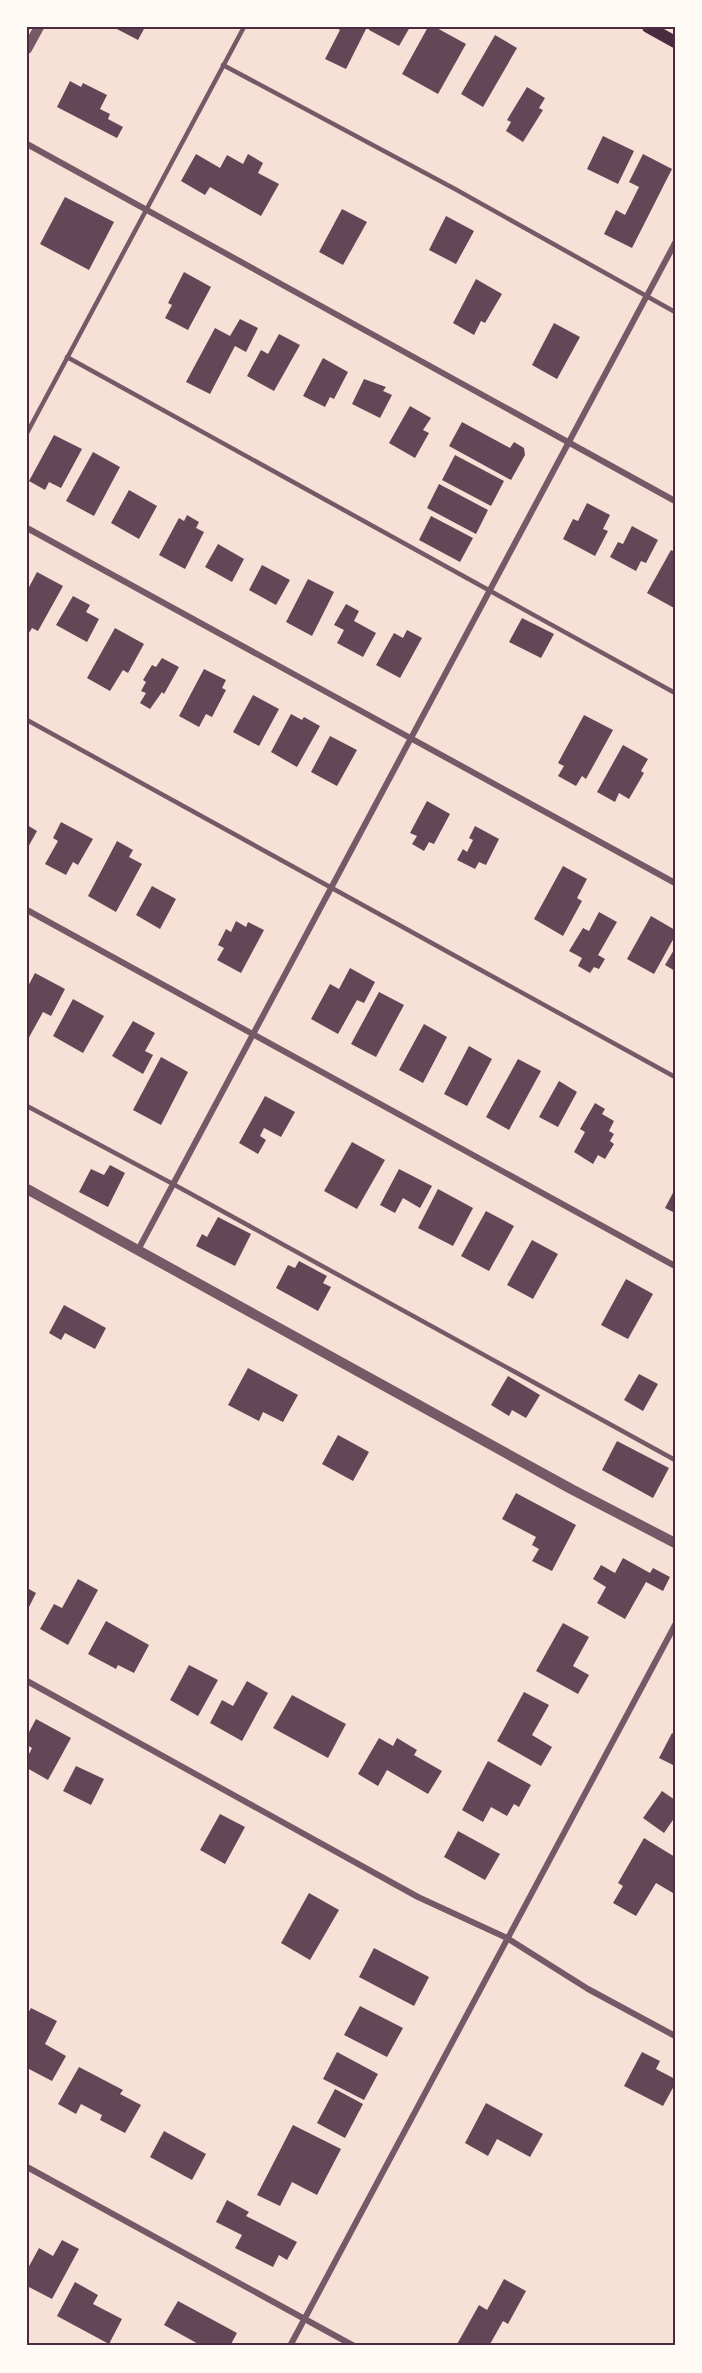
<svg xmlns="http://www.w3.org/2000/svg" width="702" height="2373" font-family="Raleway,sans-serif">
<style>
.building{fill:#644757}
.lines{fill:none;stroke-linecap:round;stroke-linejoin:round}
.service{stroke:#755966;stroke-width:4.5}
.minor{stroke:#755966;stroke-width:6}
.tertiary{stroke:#755966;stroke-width:10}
.secondary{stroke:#4a2c40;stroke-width:12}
.neatline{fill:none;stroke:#4a2c40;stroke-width:2}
</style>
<rect width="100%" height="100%" fill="#f7e1d7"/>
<g class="building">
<path d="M113,27H145L138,40Z"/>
<path d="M335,27H367L346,69L325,59L340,30Z"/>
<path d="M370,27H410L399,46L369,30Z"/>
<path d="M428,27H435L466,44L438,94L402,74Z"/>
<path d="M495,35L517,48L483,107L461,94Z"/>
<path d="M70,81L81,87L83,83L107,95L100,109L110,114L108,119L123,127L117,138L57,107Z"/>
<path d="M527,87L545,98L539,108L543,110L523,142L506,131L511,122L507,120Z"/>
<path d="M603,136L634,151L618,184L587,169Z"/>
<path d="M196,154L220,168L227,155L243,164L248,154L263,163L258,173L279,184L261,216L210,187L205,195L181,181Z"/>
<path d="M643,154L672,169L632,248L604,234L616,210L625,215L639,187L629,182Z"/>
<path d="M65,197L114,222L89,270L40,244Z"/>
<path d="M342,209L367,222L343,265L319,252Z"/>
<path d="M446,216L474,231L456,264L429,250Z"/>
<path d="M184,272L211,287L188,330L165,318L172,305L168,303Z"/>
<path d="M476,279L502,294L485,323L481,321L474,335L453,323Z"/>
<path d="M240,319L258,328L246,352L235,346L210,394L186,382L215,328L230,336Z"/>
<path d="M554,323L580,337L557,379L532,365Z"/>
<path d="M279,334L300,345L274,391L247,376L261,350L268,354Z"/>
<path d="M323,358L348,372L334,399L330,397L325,407L303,396Z"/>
<path d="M364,379L386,387L383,391L392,395L380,418L352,404Z"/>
<path d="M410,406L431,418L423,430L429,433L415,458L389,443Z"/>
<path d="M462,422L510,448L514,442L524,448L525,455L511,480L449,446Z"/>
<path d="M54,435L82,449L61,488L49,482L45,490L29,481Z"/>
<path d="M93,452L120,467L94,516L66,501Z"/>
<path d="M455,455L504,481L491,506L442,480Z"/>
<path d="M439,484L488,510L476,534L427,508Z"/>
<path d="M129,490L157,506L139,539L111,523Z"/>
<path d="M587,503L610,515L603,529L608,531L595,556L563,539L573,519L578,521Z"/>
<path d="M187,515L199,522L196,528L204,532L185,569L159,555L179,518L184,521Z"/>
<path d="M431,516L473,538L460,562L419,540Z"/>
<path d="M632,526L658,540L646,563L641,561L636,571L610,557L618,542L623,544Z"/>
<path d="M218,544L244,559L232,582L205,567Z"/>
<path d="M671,550L675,552L674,608L647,593Z"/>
<path d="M262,565L290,580L276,605L249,590Z"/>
<path d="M37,572L63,586L38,631L32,628L27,636V591Z"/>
<path d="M308,579L334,592L312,636L286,622Z"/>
<path d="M73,596L90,605L86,612L99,619L87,642L56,625Z"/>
<path d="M346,604L359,611L354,621L376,633L363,657L337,643L344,630L334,625Z"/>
<path d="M522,618L554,634L541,658L509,642Z"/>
<path d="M115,628L144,644L128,673L123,670L110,691L87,678Z"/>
<path d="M407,630L422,638L400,678L376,665L394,633L403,638Z"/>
<path d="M162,658L179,667L164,694L162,692L150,709L140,703L146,693L141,691L146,682L143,680L152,665L156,667Z"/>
<path d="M204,669L226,680L222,688L226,690L212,717L206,714L199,727L179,716Z"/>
<path d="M253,695L279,709L259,746L233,732Z"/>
<path d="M291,714L302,720L304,717L320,726L297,767L271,752Z"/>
<path d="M584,715L613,730L586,779L582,776L576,786L558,776L564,766L558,763Z"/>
<path d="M330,736L357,750L337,786L311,772Z"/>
<path d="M623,745L648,759L641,771L644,773L629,799L619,793L615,802L597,792Z"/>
<path d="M427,801L450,814L434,844L429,842L424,851L412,844L417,836L410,833Z"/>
<path d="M61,822L93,839L78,865L73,862L66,875L45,864L58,841L53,838Z"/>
<path d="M27,825L37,831L27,849Z"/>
<path d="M475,826L499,839L486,865L479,862L475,869L457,860L463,849L467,852L473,840L469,838Z"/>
<path d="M117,841L133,850L129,857L142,864L116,912L88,896Z"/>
<path d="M563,866L587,879L577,898L582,901L563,936L534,919Z"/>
<path d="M152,886L176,899L160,929L136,915Z"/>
<path d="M599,912L617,922L598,955L605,959L599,969L594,967L590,973L578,966L582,958L569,951L583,928L589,931Z"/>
<path d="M651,916L675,930V936L654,974L627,959Z"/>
<path d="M236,921L246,927L248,922L264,930L241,973L217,960L224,948L218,945L226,929L231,932Z"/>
<path d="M675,948V971L665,965Z"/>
<path d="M350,968L375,982L364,1003L357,1000L338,1034L311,1019L330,984L339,989Z"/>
<path d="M35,973L65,989L51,1016L43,1012L27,1041V988Z"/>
<path d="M379,992L404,1005L376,1057L351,1044Z"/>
<path d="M73,999L104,1016L83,1053L53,1036Z"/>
<path d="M133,1021L155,1033L145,1051L153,1055L143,1074L112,1056Z"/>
<path d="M424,1024L447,1037L423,1083L399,1070Z"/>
<path d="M469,1046L492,1059L467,1106L444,1094Z"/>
<path d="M161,1057L188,1072L161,1125L133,1110Z"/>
<path d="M518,1059L541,1071L509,1130L486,1117Z"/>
<path d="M559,1081L577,1092L558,1127L539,1117Z"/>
<path d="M265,1096L295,1112L281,1137L264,1128L260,1136L266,1140L258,1154L239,1143Z"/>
<path d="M595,1103L605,1109L602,1114L614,1121L609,1131L614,1134L610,1141L614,1144L605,1159L598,1155L593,1164L574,1152L585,1132L580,1129Z"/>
<path d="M352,1142L385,1160L357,1209L324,1191Z"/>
<path d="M110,1165L125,1173L108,1207L79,1192L91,1169L104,1175Z"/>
<path d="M399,1169L432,1186L420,1208L403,1198L395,1213L380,1205Z"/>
<path d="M438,1189L473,1208L453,1246L418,1228Z"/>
<path d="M675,1189V1213L665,1208Z"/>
<path d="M486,1211L514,1226L489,1271L461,1256Z"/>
<path d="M218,1217L251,1234L235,1266L196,1246L202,1234L207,1237Z"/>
<path d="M532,1240L558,1254L533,1299L507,1285Z"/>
<path d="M299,1261L327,1276L323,1283L331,1287L318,1311L276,1288L288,1265L295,1268Z"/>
<path d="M626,1279L653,1294L628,1339L601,1325Z"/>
<path d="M64,1305L106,1328L95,1349L65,1333L61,1340L49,1333Z"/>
<path d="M248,1368L298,1395L283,1422L263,1412L259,1421L228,1405Z"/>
<path d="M639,1374L658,1384L643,1411L624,1400Z"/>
<path d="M508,1376L540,1395L526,1418L512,1410L509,1416L491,1405Z"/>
<path d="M338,1435L369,1452L353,1481L322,1464Z"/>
<path d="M617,1441L669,1468L653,1498L602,1470Z"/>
<path d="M516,1493L576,1525L552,1571L532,1561L539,1549L532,1545L536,1537L502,1519Z"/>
<path d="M623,1558L650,1573L653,1568L670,1577L663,1591L646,1582L625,1619L597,1603L606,1587L593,1579L601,1565L615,1573Z"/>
<path d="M78,1579L98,1590L68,1645L40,1629L54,1604L62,1608Z"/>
<path d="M27,1588L36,1593L27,1611Z"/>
<path d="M106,1621L149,1645L134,1673L118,1665L116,1669L88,1654Z"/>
<path d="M563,1623L589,1637L573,1666L589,1675L578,1694L536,1671Z"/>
<path d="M189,1665L218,1680L198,1716L170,1700Z"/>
<path d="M247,1681L268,1693L242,1741L210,1723L222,1700L233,1706Z"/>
<path d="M524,1692L549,1705L532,1735L552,1747L541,1766L497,1741Z"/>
<path d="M292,1695L346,1724L328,1758L273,1728Z"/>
<path d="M36,1719L71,1738L48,1780L27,1768V1758L32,1748L27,1745V1736Z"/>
<path d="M672,1733L675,1735V1766L659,1758Z"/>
<path d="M379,1738L393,1746L397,1738L417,1750L414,1755L442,1771L428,1794L387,1770L378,1786L358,1774Z"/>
<path d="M488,1761L531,1785L519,1807L514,1804L507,1816L491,1807L483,1822L462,1810Z"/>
<path d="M76,1766L104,1779L91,1805L63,1791Z"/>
<path d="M662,1791L675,1800V1817L664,1833L643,1818Z"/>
<path d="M220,1814L245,1827L225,1864L200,1850Z"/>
<path d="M458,1831L500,1854L485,1880L444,1857Z"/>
<path d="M644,1838L675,1857V1889L673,1893L656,1883L636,1916L613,1903L623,1886L618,1883Z"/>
<path d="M309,1893L339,1910L310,1960L281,1943Z"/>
<path d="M374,1948L429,1977L414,2006L359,1977Z"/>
<path d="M360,2006L403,2028L387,2057L344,2035Z"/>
<path d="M31,2008L57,2021L45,2044L66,2056L52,2081L27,2068V2015Z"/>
<path d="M337,2052L378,2074L364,2100L323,2079Z"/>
<path d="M642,2052L660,2061L656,2069L675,2079V2084L663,2106L624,2086Z"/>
<path d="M79,2067L123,2090L120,2094L141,2105L125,2133L100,2120L102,2115L81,2104L76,2114L58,2104Z"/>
<path d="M335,2089L363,2104L345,2138L317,2123Z"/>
<path d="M486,2103L543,2134L530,2157L497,2139L488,2156L465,2143Z"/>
<path d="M293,2125L341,2149L317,2195L292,2182L280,2206L257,2195Z"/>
<path d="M164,2131L206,2154L192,2180L150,2157Z"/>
<path d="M227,2200L249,2212L246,2216L297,2242L287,2260L279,2255L273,2267L235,2248L242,2235L216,2222Z"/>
<path d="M62,2240L79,2249L52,2299L27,2286V2270L39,2248L53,2256Z"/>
<path d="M504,2279L526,2291L508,2324L503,2321L489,2346H456L479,2305L487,2310Z"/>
<path d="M75,2282L98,2295L93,2304L122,2319L109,2344L57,2316Z"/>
<path d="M178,2301L237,2333L230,2346H202L164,2325Z"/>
</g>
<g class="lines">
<g class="service">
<path d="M223,65L455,189L675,312"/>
<path d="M67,357L675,693"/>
<path d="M27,433L244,27"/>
<path d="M27,720L675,1077"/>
<path d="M27,1106L173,1184L675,1460"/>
</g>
<g class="minor">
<path d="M27,144L675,501"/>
<path d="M27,528L675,883"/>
<path d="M27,910L675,1266"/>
<path d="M138,1250L675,243"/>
<path d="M27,1681L418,1897L507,1938L588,1989L675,2036"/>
<path d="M27,2167L354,2346"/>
<path d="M290,2346L675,1625"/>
</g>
<g class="tertiary">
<path d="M27,49L39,27"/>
<path d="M27,1189L573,1490L675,1543"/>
</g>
<path class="secondary" d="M648,27L675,42"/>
</g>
<rect width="702" height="2373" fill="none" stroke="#fffaf5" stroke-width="57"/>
<rect x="28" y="28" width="646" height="2316" class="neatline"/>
</svg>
